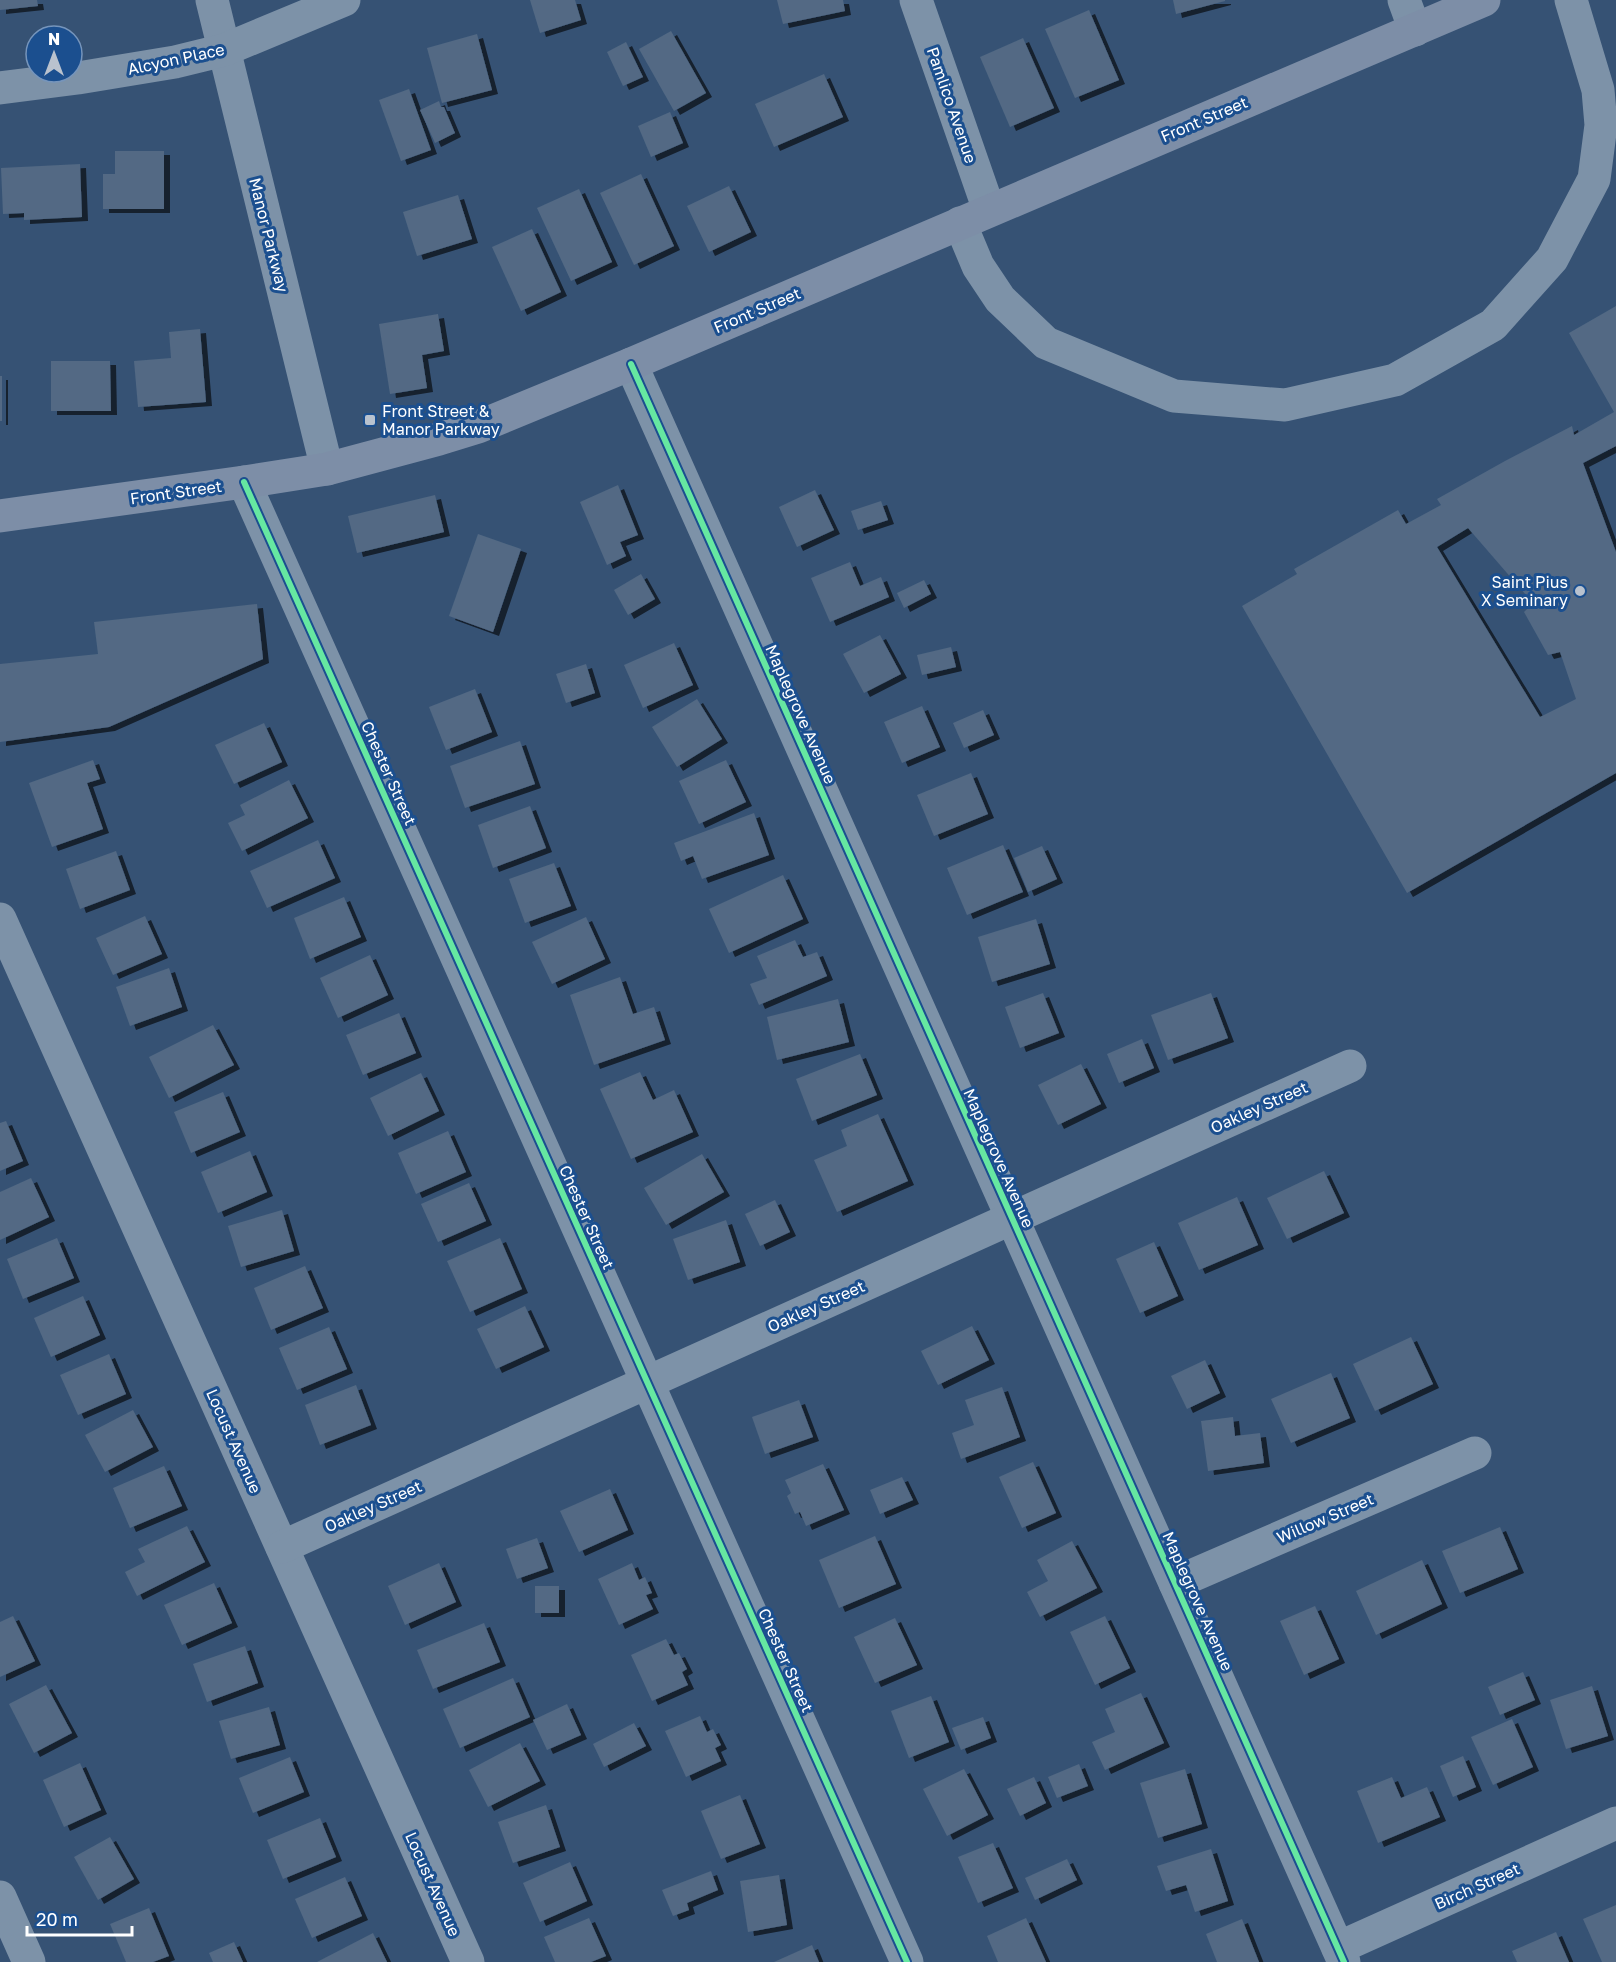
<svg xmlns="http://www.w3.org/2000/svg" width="1616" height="1962" font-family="'Golos Text',sans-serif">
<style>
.building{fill:#526984;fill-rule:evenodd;filter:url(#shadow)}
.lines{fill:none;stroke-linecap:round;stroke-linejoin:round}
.minor{stroke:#7d92a8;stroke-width:33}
.major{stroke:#7d8ea7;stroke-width:33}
.cycleway-casing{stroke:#1b4f8f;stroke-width:10}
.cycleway{stroke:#66e7a1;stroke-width:6}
.poi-dot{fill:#b9c2ce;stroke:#1b4f8f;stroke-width:2}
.labels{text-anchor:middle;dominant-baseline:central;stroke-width:6;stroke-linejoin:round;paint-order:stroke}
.street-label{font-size:16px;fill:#fff;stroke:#1b4f8f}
.poi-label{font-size:16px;fill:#fff;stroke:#1b4f8f;text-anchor:start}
</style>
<defs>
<filter id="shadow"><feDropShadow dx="6" dy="4" stdDeviation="0" flood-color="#0009"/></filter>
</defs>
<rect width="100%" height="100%" fill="#365274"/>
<g class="building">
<path d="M0,0H37L38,6L0,10Z"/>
<path d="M530,0H575L581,20L540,33Z"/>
<path d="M777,0H843L845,11L783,24Z"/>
<path d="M1173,0H1225V1L1176,14Z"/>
<path d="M1089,10L1119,80L1075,98L1045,29Z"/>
<path d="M671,31L706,93L674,111L639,49Z"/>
<path d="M477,34L492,90L442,103L427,48Z"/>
<path d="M1023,38L1054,108L1010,127L980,57Z"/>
<path d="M626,42L643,77L623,86L607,52Z"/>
<path d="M824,74L843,117L774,147L755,104Z"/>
<path d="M409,89L431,150L401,161L379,100Z"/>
<path d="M439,101L441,107H444L455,133L435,143L420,110Z"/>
<path d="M670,112L683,143L651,157L638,126Z"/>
<path d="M115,151H164V209H103V174H115Z"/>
<path d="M80,164L82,217L24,220V213L3,214L1,168Z"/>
<path d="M641,174L674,246L634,265L600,193Z"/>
<path d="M729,186L751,232L709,252L687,206Z"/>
<path d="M579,189L612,262L571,281L537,208Z"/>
<path d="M458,195L472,239L417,256L403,212Z"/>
<path d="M532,229L561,292L521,311L492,247Z"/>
<path d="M1616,306V446L1583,463L1616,552V773L1407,893L1242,606L1297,574L1294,569L1398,510L1406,524L1441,505L1437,499L1505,461L1572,426L1574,435L1614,412L1569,333ZM1468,528L1533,603L1524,612L1548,655L1560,652L1576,699L1540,717L1437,547Z"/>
<path d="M438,314L444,351L422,355L427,388L390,394L379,324Z"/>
<path d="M200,329L206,402L138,407L134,361L171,358L169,332Z"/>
<path d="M51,361H110L111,411H51Z"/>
<rect x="0" y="376" width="2" height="45"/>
<path d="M618,485L638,535L620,542L626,556L607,565L580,502Z"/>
<path d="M815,490L834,530L797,547L779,507Z"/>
<path d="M435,495L444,532L357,553L348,516Z"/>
<path d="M881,501L888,520L858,530L851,511Z"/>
<path d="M478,534L521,549L493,632L449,616Z"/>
<path d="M850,562L860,586L881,577L889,597L830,622L811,578Z"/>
<path d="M641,574L655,599L628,615L614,590Z"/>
<path d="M924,580L931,594L904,608L897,593Z"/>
<path d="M257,604L263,659L109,727L0,742V664L98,654L94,622Z"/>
<path d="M880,635L901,674L864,693L843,654Z"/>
<path d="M674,643L693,685L643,708L624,665Z"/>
<path d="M951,647L956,667L922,675L917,655Z"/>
<path d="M586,664L595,693L566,703L556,674Z"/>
<path d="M475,689L492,732L446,750L429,707Z"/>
<path d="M697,699L722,739L677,767L652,727Z"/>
<path d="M922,706L940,747L902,763L884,722Z"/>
<path d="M983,710L994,735L964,748L953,723Z"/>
<path d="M264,723L282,762L234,784L215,745Z"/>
<path d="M520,741L535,784L465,808L450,766Z"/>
<path d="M93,760L100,779L87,783L103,829L52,847L29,783Z"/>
<path d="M726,760L746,802L699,824L679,781Z"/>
<path d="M971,773L988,814L934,836L917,795Z"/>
<path d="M289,780L308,818L242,851L228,823L245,815L240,805Z"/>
<path d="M530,806L546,848L493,868L478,825Z"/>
<path d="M754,813L769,855L702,879L693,856L681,861L674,843Z"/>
<path d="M318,840L335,878L267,908L250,871Z"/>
<path d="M1003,845L1023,892L967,915L947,868Z"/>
<path d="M1042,846L1057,879L1028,892L1014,858Z"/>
<path d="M116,851L130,890L80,909L66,869Z"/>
<path d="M554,863L571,906L525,923L509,879Z"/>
<path d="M783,875L803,919L729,953L709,909Z"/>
<path d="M344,897L361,937L310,959L294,918Z"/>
<path d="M145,916L162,954L113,975L96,938Z"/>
<path d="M586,917L605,959L552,984L532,942Z"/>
<path d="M1036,919L1050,964L992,982L978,937Z"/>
<path d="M795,940L803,957L817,952L827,976L759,1005L750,984L767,978L757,956Z"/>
<path d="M370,955L388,995L338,1018L320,978Z"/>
<path d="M169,968L182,1007L130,1026L116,987Z"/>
<path d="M620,977L633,1014L654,1007L665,1040L594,1065L570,995Z"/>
<path d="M1043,993L1059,1033L1020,1048L1005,1007Z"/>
<path d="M1211,993L1228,1038L1168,1060L1151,1015Z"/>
<path d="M838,999L849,1042L777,1060L767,1017Z"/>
<path d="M399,1013L416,1053L363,1075L346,1035Z"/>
<path d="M213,1025L234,1065L169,1098L149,1057Z"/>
<path d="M1142,1039L1154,1068L1119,1083L1107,1054Z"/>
<path d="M860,1054L877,1095L812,1121L796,1079Z"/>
<path d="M1081,1064L1101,1104L1058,1125L1038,1085Z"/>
<path d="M640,1072L653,1100L674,1090L693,1132L631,1159L600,1089Z"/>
<path d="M421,1073L439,1111L388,1136L370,1098Z"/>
<path d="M223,1092L240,1132L191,1153L174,1112Z"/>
<path d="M878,1114L908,1181L837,1212L814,1160L847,1146L841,1130Z"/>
<path d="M6,1121L23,1161L0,1171V1123Z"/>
<path d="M448,1131L466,1172L416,1194L398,1153Z"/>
<path d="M250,1151L267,1192L218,1213L201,1172Z"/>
<path d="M702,1154L724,1192L666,1225L644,1188Z"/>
<path d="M1324,1171L1344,1213L1287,1239L1267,1198Z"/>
<path d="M31,1178L49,1217L0,1240V1192Z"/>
<path d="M469,1183L486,1221L438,1242L421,1204Z"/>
<path d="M1237,1197L1258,1245L1199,1270L1178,1223Z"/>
<path d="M775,1200L790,1232L760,1246L745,1214Z"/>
<path d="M282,1210L294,1251L241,1267L228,1226Z"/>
<path d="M726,1220L740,1262L688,1280L673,1239Z"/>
<path d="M57,1238L74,1278L23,1299L7,1259Z"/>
<path d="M500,1238L522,1289L470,1312L447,1261Z"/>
<path d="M1154,1242L1178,1296L1140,1313L1116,1259Z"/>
<path d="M305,1266L323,1308L271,1330L254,1288Z"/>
<path d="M83,1296L100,1335L51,1357L34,1318Z"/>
<path d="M525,1306L544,1347L496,1369L477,1329Z"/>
<path d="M972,1326L989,1360L938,1385L921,1351Z"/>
<path d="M329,1327L347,1369L297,1390L279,1348Z"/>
<path d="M1411,1337L1433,1384L1375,1411L1353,1364Z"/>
<path d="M109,1354L126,1394L78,1415L60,1375Z"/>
<path d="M1205,1360L1220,1393L1187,1409L1171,1376Z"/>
<path d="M1331,1373L1350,1418L1291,1443L1271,1399Z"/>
<path d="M356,1385L371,1425L320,1445L305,1405Z"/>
<path d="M1002,1387L1020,1437L961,1459L952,1433L974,1425L965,1400Z"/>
<path d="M799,1400L813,1437L765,1454L752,1417Z"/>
<path d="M133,1410L153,1447L105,1472L85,1435Z"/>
<path d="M1233,1417L1235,1436L1260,1433L1264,1463L1208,1471L1201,1421Z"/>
<path d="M1033,1462L1056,1513L1022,1528L999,1477Z"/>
<path d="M823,1464L844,1510L806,1526L800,1512L795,1514L787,1496L791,1493L785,1480Z"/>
<path d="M164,1466L182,1506L130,1528L113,1488Z"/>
<path d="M902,1477L913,1500L880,1514L870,1490Z"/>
<path d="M610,1489L628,1530L579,1552L560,1511Z"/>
<path d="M187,1526L205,1562L137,1596L125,1572L145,1562L138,1549Z"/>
<path d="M1500,1527L1518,1569L1460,1593L1442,1551Z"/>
<path d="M875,1536L896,1584L839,1608L819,1560Z"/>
<path d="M537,1538L548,1568L517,1579L506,1549Z"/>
<path d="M1072,1541L1097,1588L1040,1617L1027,1592L1048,1581L1037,1560Z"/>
<path d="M1422,1560L1442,1604L1376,1635L1356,1591Z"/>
<path d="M439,1563L456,1602L405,1625L388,1586Z"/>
<path d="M632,1563L639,1580L645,1577L652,1593L646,1595L653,1609L619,1625L598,1579Z"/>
<path d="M214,1583L232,1623L182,1645L164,1605Z"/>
<rect x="535" y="1586" width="24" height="27"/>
<path d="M1315,1606L1339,1659L1304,1675L1280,1621Z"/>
<path d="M13,1616L35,1661L0,1677V1622Z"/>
<path d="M1105,1616L1130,1668L1095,1685L1070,1632Z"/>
<path d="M895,1618L917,1665L875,1683L854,1637Z"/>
<path d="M484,1623L500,1662L433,1689L417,1650Z"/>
<path d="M666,1639L674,1655L679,1653L687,1669L682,1672L688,1685L652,1701L631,1655Z"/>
<path d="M245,1646L258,1683L207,1702L193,1664Z"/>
<path d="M1523,1672L1535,1700L1500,1715L1488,1687Z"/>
<path d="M513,1678L530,1717L460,1748L443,1709Z"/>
<path d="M46,1685L72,1733L34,1753L9,1704Z"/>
<path d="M1592,1686L1608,1736L1566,1749L1550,1700Z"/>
<path d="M1141,1693L1164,1743L1105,1770L1092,1742L1115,1732L1105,1709Z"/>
<path d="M931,1696L949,1742L909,1758L891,1711Z"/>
<path d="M567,1704L581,1735L547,1750L533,1720Z"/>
<path d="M269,1707L280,1745L231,1759L219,1721Z"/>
<path d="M700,1716L707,1732L713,1729L721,1745L715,1748L721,1761L686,1777L665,1731Z"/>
<path d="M983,1717L991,1738L961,1750L952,1728Z"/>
<path d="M1512,1719L1533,1767L1493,1785L1471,1737Z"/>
<path d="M634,1723L646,1746L604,1767L593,1744Z"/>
<path d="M520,1743L540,1781L488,1807L469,1770Z"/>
<path d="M1463,1756L1476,1787L1453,1797L1440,1766Z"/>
<path d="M290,1757L304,1792L253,1813L239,1778Z"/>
<path d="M80,1763L101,1810L64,1827L43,1780Z"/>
<path d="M1079,1764L1088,1786L1057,1798L1048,1777Z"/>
<path d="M964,1769L988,1815L947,1836L923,1789Z"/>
<path d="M1185,1769L1202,1824L1158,1838L1140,1783Z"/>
<path d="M1034,1777L1046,1803L1020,1816L1007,1789Z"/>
<path d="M1392,1777L1401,1798L1427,1787L1440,1817L1378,1843L1357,1791Z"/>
<path d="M740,1795L760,1844L721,1859L701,1811Z"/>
<path d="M546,1805L560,1847L513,1863L498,1822Z"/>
<path d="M320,1818L336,1857L283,1879L267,1840Z"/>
<path d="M110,1837L134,1879L98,1900L74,1857Z"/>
<path d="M993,1843L1013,1888L978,1903L958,1857Z"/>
<path d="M1211,1849L1228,1901L1195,1912L1186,1885L1166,1891L1157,1866Z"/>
<path d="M1067,1859L1077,1880L1035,1900L1025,1878Z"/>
<path d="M570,1862L587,1901L540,1922L523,1883Z"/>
<path d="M711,1871L718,1890L687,1903L689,1910L673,1916L662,1890Z"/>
<path d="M779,1875L787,1925L748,1932L740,1881Z"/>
<path d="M345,1877L362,1916L312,1938L295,1899Z"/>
<path d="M1616,1905V1962H1602L1583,1919Z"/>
<path d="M149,1908L169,1956L153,1962H126L110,1924Z"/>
<path d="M589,1918L606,1956L591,1962H555L544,1937Z"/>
<path d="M1026,1918L1046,1962H998L987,1936Z"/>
<path d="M1242,1919L1259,1962H1217L1206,1934Z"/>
<path d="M1556,1932L1569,1962H1517L1512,1951Z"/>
<path d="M373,1933L387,1962H317Z"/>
<path d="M234,1942L243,1962H213L209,1953Z"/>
<path d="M812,1945L819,1962H774Z"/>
</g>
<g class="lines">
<g class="minor">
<path d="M212,0L327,469"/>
<path d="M916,0L989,210"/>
<path d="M1404,0L1415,30"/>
<path d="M0,88L78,78L175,62L224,50L344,0"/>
<path d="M960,223L978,266L1000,299L1046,343L1174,396L1285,405L1395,380L1493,325L1552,259L1594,179L1601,125L1598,90L1571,0"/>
<path d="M631,364L1344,1962"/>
<path d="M244,482L907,1962"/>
<path d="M0,919L468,1962"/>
<path d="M282,1547L1350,1066"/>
<path d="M1175,1583L1475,1453"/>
<path d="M0,1897L29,1962"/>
<path d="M1338,1948L1616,1823"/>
</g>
<path class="major" d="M0,516L244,482L327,469L439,439L478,427L631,364L1484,0"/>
<defs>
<g id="cycleway">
<path d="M631,364L1344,1962"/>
<path d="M244,482L907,1962"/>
</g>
</defs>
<use href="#cycleway" class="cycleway-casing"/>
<use href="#cycleway" class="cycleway"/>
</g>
<g class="poi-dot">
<rect x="364" y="414" width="12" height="12" rx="3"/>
<circle cx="1580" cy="591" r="6"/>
</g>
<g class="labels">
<g class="street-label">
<text transform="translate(176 59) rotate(-12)">Alcyon Place</text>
<text transform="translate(952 105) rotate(71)">Pamlico Avenue</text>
<text transform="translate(1204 119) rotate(-23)">Front Street</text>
<text transform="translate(269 235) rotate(76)">Manor Parkway</text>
<text transform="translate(757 310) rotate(-23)">Front Street</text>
<text transform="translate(176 492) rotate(-8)">Front Street</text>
<text transform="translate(801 714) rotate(66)">Maplegrove Avenue</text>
<text transform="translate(389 773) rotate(66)">Chester Street</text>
<text transform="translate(1259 1107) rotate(-24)">Oakley Street</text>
<text transform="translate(999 1158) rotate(66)">Maplegrove Avenue</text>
<text transform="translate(587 1217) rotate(66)">Chester Street</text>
<text transform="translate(816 1306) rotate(-24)">Oakley Street</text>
<text transform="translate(234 1441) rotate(66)">Locust Avenue</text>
<text transform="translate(373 1506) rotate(-24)">Oakley Street</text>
<text transform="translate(1325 1518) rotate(-23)">Willow Street</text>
<text transform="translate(1198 1601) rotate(66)">Maplegrove Avenue</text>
<text transform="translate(786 1660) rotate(66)">Chester Street</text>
<text transform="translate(433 1884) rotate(66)">Locust Avenue</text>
<text transform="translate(1477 1886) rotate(-24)">Birch Street</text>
</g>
<g class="poi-label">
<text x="382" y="411">Front Street &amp;<tspan x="382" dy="18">Manor Parkway</tspan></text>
<text x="1568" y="582" text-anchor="end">Saint Pius<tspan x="1568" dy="18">X Seminary</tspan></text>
</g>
</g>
<g transform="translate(54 54)"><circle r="28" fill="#1b4f8f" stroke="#7695bc" stroke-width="1.5"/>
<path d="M0-4.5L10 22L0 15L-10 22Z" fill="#b9c2ce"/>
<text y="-9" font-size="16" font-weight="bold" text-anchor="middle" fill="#ffffff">N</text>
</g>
<path d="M27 1926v9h105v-9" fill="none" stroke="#ffffff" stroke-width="3"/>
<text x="36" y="1926" font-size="18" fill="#ffffff" stroke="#1b4f8f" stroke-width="4.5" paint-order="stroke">20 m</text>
</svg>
